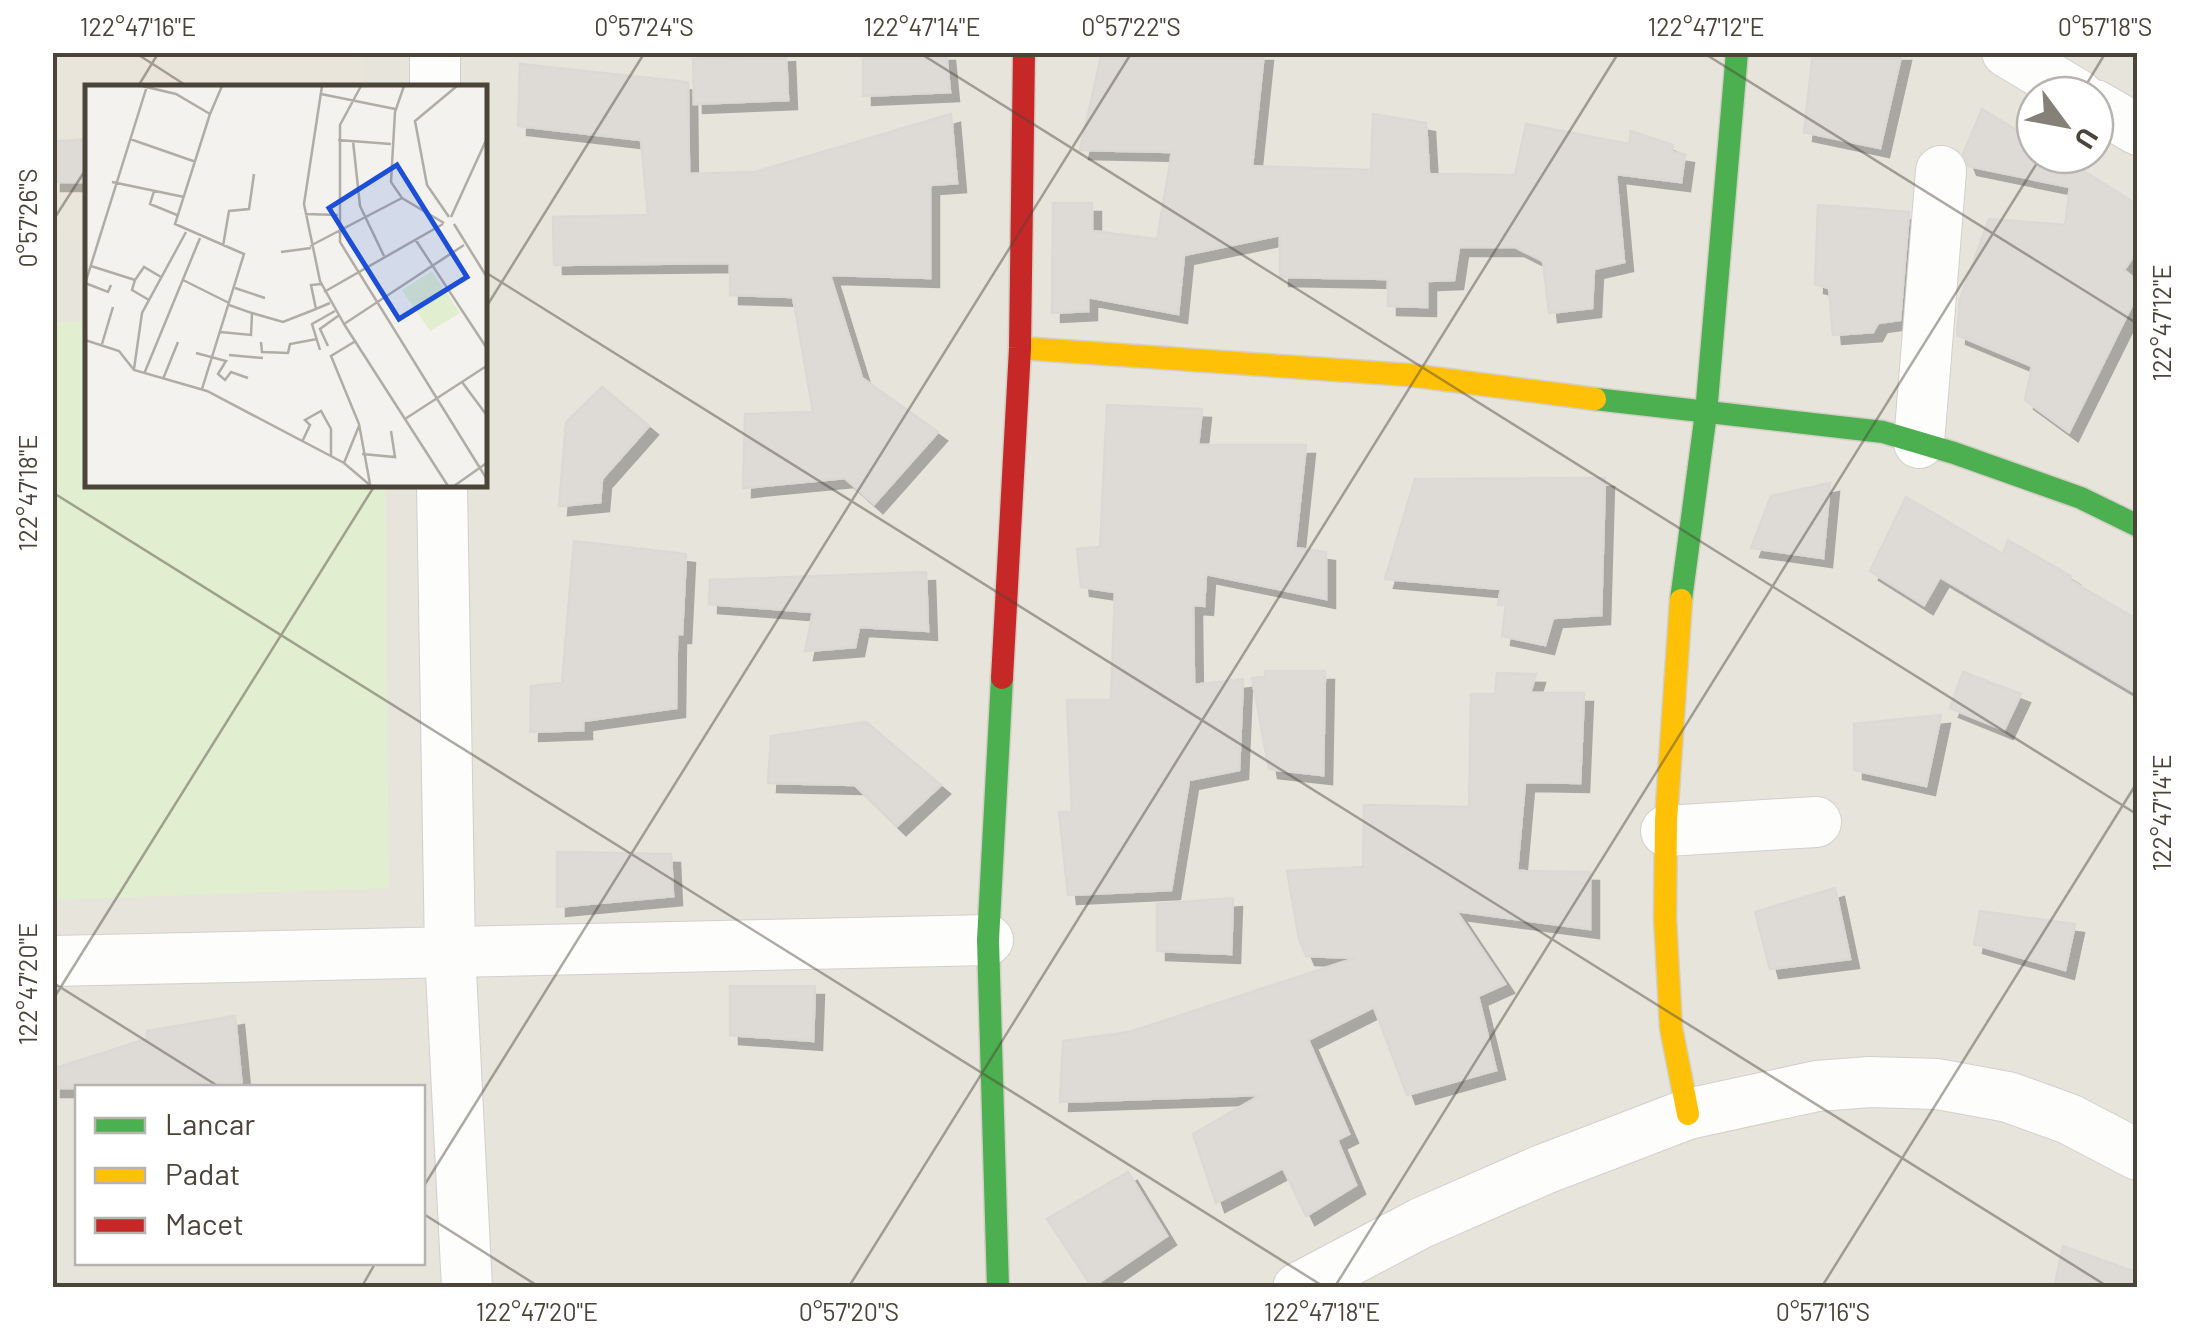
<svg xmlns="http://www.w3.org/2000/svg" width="2190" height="1340" font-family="Barlow,sans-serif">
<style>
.residential{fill:#e7e4dc;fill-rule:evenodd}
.education{fill:#eae5da}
.green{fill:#e1eecf}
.building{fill:#dedbd6;stroke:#dcd9d4;stroke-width:2.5;filter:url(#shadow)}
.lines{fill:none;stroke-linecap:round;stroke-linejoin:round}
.street-casing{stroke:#d2d0cb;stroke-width:52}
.fast-casing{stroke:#d3cfc5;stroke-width:25}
.slow-casing{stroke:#d3cfc5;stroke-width:25}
.jam-casing{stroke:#d3cfc5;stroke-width:25}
.street{stroke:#fdfdfc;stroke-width:50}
.fast{stroke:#4caf50;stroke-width:22}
.slow{stroke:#ffc107;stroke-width:22}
.jam{stroke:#c62828;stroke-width:22}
.ticks{fill:none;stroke:#4b4439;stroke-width:2.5;stroke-opacity:0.45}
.inset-road{fill:none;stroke:#b0aca6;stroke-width:2.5}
.view{fill:#1d4ed8;fill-opacity:0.15;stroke:#1d4ed8;stroke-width:5}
.inset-edge{fill:none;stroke:#4b4439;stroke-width:5}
.neatline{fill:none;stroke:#4b4439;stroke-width:4}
.ticks-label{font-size:25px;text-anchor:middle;fill:#4b4439}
</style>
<defs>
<filter id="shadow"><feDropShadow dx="9" dy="9" stdDeviation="0" flood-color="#0004"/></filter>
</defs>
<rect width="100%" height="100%" fill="#f4f2ee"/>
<path class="residential" d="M53,53H2137V1287H53ZM88,88H485V485H88ZM2035,95H2095V155H2035ZM78,1088H422V1262H78Z"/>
<path class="education" d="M53,53H365L364,87L88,88L87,240L53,239Z"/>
<path class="green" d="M87,321L88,485H385L389,888L53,900V322Z"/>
<g class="building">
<path d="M863,52H946L950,92L863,96Z"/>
<path d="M1102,52H1264L1252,166L1371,170L1373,114L1426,123L1429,174L1515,175L1526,124L1629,144L1631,131L1673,145L1672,152L1685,154L1681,182L1616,174L1624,262L1594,269L1592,308L1549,313L1543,261L1515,247H1459L1454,280L1427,281V307L1388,306V279L1280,277V235L1184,255L1178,314L1088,297V311L1052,313L1053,203H1092V231L1157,239L1172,152L1080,150Z"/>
<path d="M1813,52H1902L1880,148L1804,132Z"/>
<path d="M786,53L788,100L694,104L693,59Z"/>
<path d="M520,64L688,82L689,174L755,172L951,114L957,183L930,185V278L830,275L862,378L938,432L874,504L845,478L743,488L745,414L813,412L793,297L730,295V263L554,265L553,217L648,215L641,140L518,126Z"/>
<path d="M1982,109L2035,141V155H2058L2138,205V249L2124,270L2138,282V293L2069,432L2025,400L2032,366L1957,335L1960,299L1989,219L2065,225L2070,187L1968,166L1963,154Z"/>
<path d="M88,139V182H52V142Z"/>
<path d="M1818,205L1909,212L1900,320L1878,323L1873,332L1833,335L1829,288L1815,284Z"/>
<path d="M602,387L649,426L602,479L600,502L559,506L566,422Z"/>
<path d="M1107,405L1202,409L1198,445H1306L1295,548L1326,552V599L1206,574L1204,606L1193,605L1194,685L1243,679L1239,770L1189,780L1171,890L1068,895L1059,812H1072L1067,700H1111L1115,592L1081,587L1077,549L1100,547Z"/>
<path d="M1605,478L1601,615L1553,618L1545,645L1502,636L1506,604L1498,605L1501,589L1385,579L1415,479Z"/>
<path d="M1830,483L1823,558L1751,548L1771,496Z"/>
<path d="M1906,497L2003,554L2008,540L2071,576L2070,580L2138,620V694L1940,577L1924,605L1870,571Z"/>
<path d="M574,541L686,554L682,634H677L676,708L583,721V730L530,732L531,686L562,683Z"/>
<path d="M926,572L928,631L859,627L855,647L805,651L813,612L709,604L710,580Z"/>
<path d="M1265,671H1325L1323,775L1269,769L1252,678L1265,677Z"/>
<path d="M1963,672L2021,694L2004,730L1950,708Z"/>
<path d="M1497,673L1536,674L1530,693H1584L1580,783L1525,782L1517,871L1590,872V929L1456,911L1505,984L1478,996L1496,1070L1407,1095L1374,1007L1308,1040L1349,1134L1337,1140L1356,1185L1306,1216L1283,1168L1216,1203L1193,1134L1261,1095L1060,1102L1063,1041L1129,1032L1356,958L1306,956L1299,939L1287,871L1363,867L1364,805L1469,807L1471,694H1495Z"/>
<path d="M1941,715L1926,786L1854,770V724Z"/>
<path d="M866,722L941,785L897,826L855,785L768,783L771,736Z"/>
<path d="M557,852L671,854L673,896L557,907Z"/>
<path d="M1835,888L1850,959L1770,969L1755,912Z"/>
<path d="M1233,898L1231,954L1157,951V904Z"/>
<path d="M1980,911L2075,924L2065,970L1974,944Z"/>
<path d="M730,986H815L813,1041L730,1035Z"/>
<path d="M235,1016L242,1088H52V1069L147,1039V1031Z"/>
<path d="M1128,1172L1167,1236L1092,1287L1047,1219Z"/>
<path d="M2063,1246L2138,1273V1288H2054Z"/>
</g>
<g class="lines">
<defs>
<g id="street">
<path d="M435,52V88"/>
<path d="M2007,52L2078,95"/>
<path d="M2095,105L2138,130"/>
<path d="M1919,443L1941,171"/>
<path d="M442,485L450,952L467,1288"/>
<path d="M1666,831L1816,822"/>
<path d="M52,961L988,940"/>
<path d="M1298,1288L1421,1223L1542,1170L1688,1114L1817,1086L1870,1082L1937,1084L2008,1097L2069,1119L2138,1155"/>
</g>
<g id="fast">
<path d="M1595,399L1883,432L1954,453L2081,498L2138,526"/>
<path d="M1681,600L1706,413L1737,52"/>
<path d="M998,1288L988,940L1002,678"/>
</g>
<g id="slow">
<path d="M1020,348L1409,375L1595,399"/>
<path d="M1681,600L1666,820L1665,918L1671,1028L1688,1114"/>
</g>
<path id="jam" d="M1002,678L1020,348L1024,52"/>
</defs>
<use href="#street" class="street-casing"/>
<use href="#fast" class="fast-casing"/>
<use href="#slow" class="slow-casing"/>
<use href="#jam" class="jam-casing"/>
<use href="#street" class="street"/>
<use href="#fast" class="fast"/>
<use href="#slow" class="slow"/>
<use href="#jam" class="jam"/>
</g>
<path class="ticks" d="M134,52L190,88M918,52L2138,815M1702,52L2138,324M137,88L159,52M2080,95L2106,52M52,222L88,166M485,272L2110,1288M485,309L645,52M52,492L1326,1288M52,982L221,1088M52,1001L375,485M422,1189L1132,52M422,1213L541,1288M361,1288L376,1262M848,1288L1619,52M1334,1288L2042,155M1821,1288L2138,781"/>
<g transform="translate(85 85)">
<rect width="402" height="402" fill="#f4f2ee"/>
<path d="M347,186L375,228L345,246L317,205Z" fill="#e1eecf"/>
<path class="inset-road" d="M57,1L91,9L125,29L90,139L159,169L117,304M237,1L219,119L235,196L259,239M276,1L255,40V157L403,396M319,1L310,27L306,97L317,113L359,138M236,9L310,24M125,29L137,1M45,54L111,77M253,55L306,59M268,56L275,121L299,171M27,97L99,112M69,106L65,119L92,130M220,129L253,130M364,132L342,100L330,36L372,1M366,132L403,51M369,139L403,194M330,154L403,265M138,161L144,126L164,124L169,89M225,161L317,113M196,167L226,163M6,181L50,195M98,195L144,218M0,198L23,207L26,200M0,199L62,1M236,199L226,200L231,224L245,218M150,203L180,213M239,207L358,139M64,215L47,205L50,195L59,182L76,192M167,228L198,237L231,224M135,247L166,250L167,228L144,220M0,255L34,266L49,285L122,306L259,378L286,401M176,257L177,267L203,268L205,259L232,254M269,257L246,271L274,339L285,399M17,259L28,222M243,261L235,244L253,231M235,265L227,239L250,226M111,268L141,276L133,289L140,295L146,287L163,293M144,270L178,273M49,284L57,228L101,147M59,289L115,153M78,294L93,257M377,297L403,332M320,334L403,280M217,357L225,340L220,335L236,326L246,344V372M277,369L310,372L306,346M259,378L274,341M363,401L259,239L379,160M369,401L403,377"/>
<path class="view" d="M312,80L382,192L314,234L244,123Z"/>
<rect width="402" height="402" class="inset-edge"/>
</g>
<rect width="2190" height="1340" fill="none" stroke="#ffffff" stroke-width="110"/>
<rect x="75" y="1085" width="350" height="180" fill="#ffffff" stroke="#b7b4b0" stroke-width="2.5"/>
<rect x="95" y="1118" width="50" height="15" fill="#4caf50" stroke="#b7b4b0" stroke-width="2.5"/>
<text x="165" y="1135" font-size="30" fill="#4b4439">Lancar</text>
<rect x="95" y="1168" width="50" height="15" fill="#ffc107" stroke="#b7b4b0" stroke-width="2.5"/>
<text x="165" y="1185" font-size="30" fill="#4b4439">Padat</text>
<rect x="95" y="1218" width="50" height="15" fill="#c62828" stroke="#b7b4b0" stroke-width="2.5"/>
<text x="165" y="1235" font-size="30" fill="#4b4439">Macet</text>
<g transform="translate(2065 125) rotate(122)"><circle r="48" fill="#ffffff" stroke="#b7b4b0" stroke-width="2.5"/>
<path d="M0-8L18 38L0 25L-18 38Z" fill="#868178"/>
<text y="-15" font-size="28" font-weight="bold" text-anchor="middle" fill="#4b4439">U</text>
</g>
<rect x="55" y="55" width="2080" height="1230" class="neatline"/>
<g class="ticks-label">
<text x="138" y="36">122°47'16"E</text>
<text x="644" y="36">0°57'24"S</text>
<text x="922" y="36">122°47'14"E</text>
<text x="1131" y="36">0°57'22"S</text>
<text x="1706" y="36">122°47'12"E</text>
<text x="2105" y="36">0°57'18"S</text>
<text transform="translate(28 218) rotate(-90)" y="9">0°57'26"S</text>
<text transform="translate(2162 323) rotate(-90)" y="9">122°47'12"E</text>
<text transform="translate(28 493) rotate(-90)" y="9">122°47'18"E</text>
<text transform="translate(2162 813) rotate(-90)" y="9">122°47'14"E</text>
<text transform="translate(28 984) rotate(-90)" y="9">122°47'20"E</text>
<text x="537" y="1321">122°47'20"E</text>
<text x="849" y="1321">0°57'20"S</text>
<text x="1322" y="1321">122°47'18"E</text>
<text x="1823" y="1321">0°57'16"S</text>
</g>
</svg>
